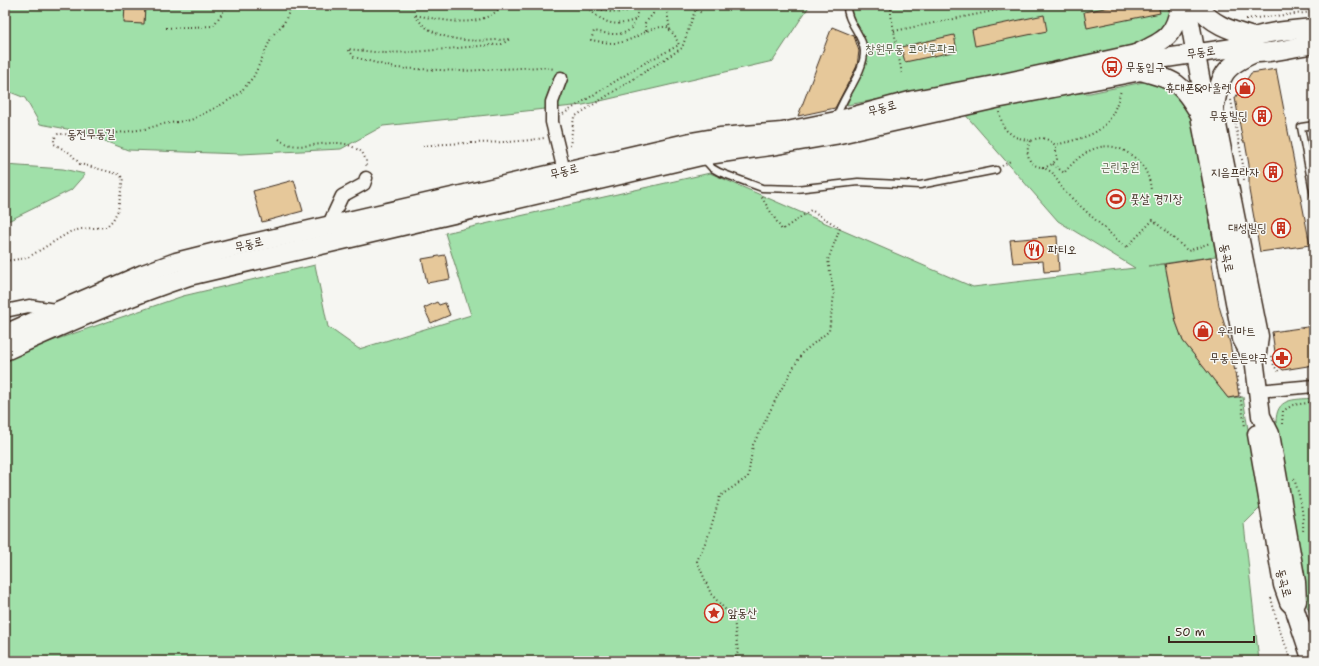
<svg xmlns="http://www.w3.org/2000/svg" width="1319" height="666" font-family="'Shantell Sans','Poor Story',sans-serif">
<style>
.green{fill:#a0e0a9;stroke:#6e8564}
.building{fill:#e6c89a;stroke:#3b2a1e}
.lines{fill:none;stroke-linecap:round;stroke-linejoin:round}
.service-casing{stroke:#3b2a1e;stroke-width:9}
.minor-casing{stroke:#3b2a1e;stroke-width:15}
.secondary-casing{stroke:#3b2a1e;stroke-width:21}
.path{stroke:#3b2a1e;stroke-width:2;stroke-dasharray:1 3;stroke-linecap:butt}
.service{stroke:#f6f6f2;stroke-width:6}
.minor{stroke:#f6f6f2;stroke-width:12}
.secondary{stroke:#f6f6f2;stroke-width:18}
.labels{text-anchor:middle;dominant-baseline:central;stroke-width:3;stroke-linejoin:round;paint-order:stroke}
.park-label{font-size:12px;fill:#545841;stroke:#f6f6f2}
.street-label{font-size:12px;fill:#3b2a1e;stroke:#f6f6f2}
.poi-label{font-size:12px;fill:#3b2a1e;stroke:#f6f6f2;text-anchor:start}
</style>
<rect width="100%" height="100%" fill="#f6f6f2"/>
<filter id="ink" filterUnits="userSpaceOnUse"><feTurbulence type="fractalNoise" baseFrequency=".025" numOctaves="2"/><feDisplacementMap in="SourceGraphic" scale="8" xChannelSelector="R" yChannelSelector="G"/><feConvolveMatrix kernelMatrix="1 2 1 2 8 2 1 2 1" color-interpolation-filters="sRGB"/></filter>
<g filter="url(#ink)">
<g class="green">
<path d="M5,5H810L773,61L583,105L383,126L341,149L241,154L128,150L78,131L40,124L25,98L5,90Z"/>
<path d="M847,5H1176L1173,22L1146,43L1051,62L1029,73L847,105L862,66L864,40Z"/>
<path d="M1158,79L1188,103L1216,256L1148,266L1165,264L1176,322L1183,341L1228,398L1243,397L1260,508L1244,524L1259,661H5V357L183,296L315,265L328,327L359,349L471,315L445,233L710,173L973,287L1135,268L1058,221L963,112L1061,93H1090Z"/>
<path d="M5,165L63,169L85,174L71,190L10,220L5,221Z"/>
<path d="M1314,398V624L1307,606L1276,423C1276,397 1293,400 1314,398Z"/>
</g>
<g class="building">
<path d="M125,5L145,7L144,24L124,23Z"/>
<path d="M1120,5H1158L1160,13L1087,28L1084,12Z"/>
<path d="M1044,15L1047,31L975,46L972,30Z"/>
<path d="M832,27L854,36L859,51L857,66L835,108L798,116Z"/>
<path d="M954,35L957,51L905,62L901,47Z"/>
<path d="M1276,69L1310,245L1260,252L1249,190V165L1245,142H1243L1235,98L1251,73Z"/>
<path d="M294,180L303,211L262,222L253,191Z"/>
<path d="M1057,236L1059,271L1044,272L1043,261L1013,263L1010,240Z"/>
<path d="M445,255L450,279L427,283L422,259Z"/>
<path d="M1211,257L1219,306L1230,343L1239,396L1228,398L1183,341L1176,322L1165,264Z"/>
<path d="M437,302L439,305L445,303L450,315L431,323L424,308Z"/>
<path d="M1314,326V365L1283,370L1277,365L1272,332Z"/>
</g>
<g class="lines">
<defs>
<g id="service">
<path d="M836,119C841,98 865,72 864,51C863,34 846,22 847,5"/>
<path d="M1314,125L1301,127L1314,196"/>
<path d="M703,158L712,168L719,172L762,188L796,189L858,182L920,185L996,170"/>
</g>
<g id="minor">
<path d="M561,78L552,102V122L564,171"/>
<path d="M328,226L342,196L364,184L366,178"/>
<path d="M5,311L29,306L55,310"/>
<path d="M1258,391L1314,386"/>
</g>
<g id="secondary">
<path d="M1182,5L1189,17L1203,93"/>
<path d="M1197,5C1212,25 1230,30 1253,37"/>
<path d="M1233,48C1252,60 1292,47 1314,44"/>
<path d="M1136,54C1164,41 1175,37 1180,5"/>
<path d="M1141,71C1175,80 1181,82 1199,113"/>
<path d="M1203,93L1210,103L1214,110L1259,336L1257,353L1254,358L1257,382L1261,416L1270,434L1296,582L1297,601L1294,607"/>
<path d="M1203,93L1199,105L1201,121L1242,339L1250,354L1254,358"/>
<path d="M1214,110C1221,75 1221,68 1255,53"/>
<path d="M5,334L143,274L176,262L240,246L691,142L720,137L782,132L836,121L914,100L994,85L1136,54L1152,56L1159,59"/>
<path d="M5,351C66,323 126,297 189,276L701,156L777,145L835,135L996,99L1141,71L1159,59L1233,48C1250,32 1291,30 1314,28"/>
<path d="M1257,434L1283,585L1289,602L1294,607L1312,661"/>
</g>
</defs>
<use href="#service" class="service-casing"/>
<use href="#minor" class="minor-casing"/>
<use href="#secondary" class="secondary-casing"/>
<g class="path">
<path d="M504,5C478,31 446,20 414,15C418,19 422,25 427,28C451,44 483,41 510,39L502,44L413,52L383,53L348,49L354,57L395,68L461,71L541,67L555,69"/>
<path d="M584,5C603,22 612,29 637,19"/>
<path d="M591,5C607,13 623,17 637,5"/>
<path d="M666,5L670,30"/>
<path d="M690,5L703,14"/>
<path d="M891,5V15L902,74"/>
<path d="M1246,19L1314,12"/>
<path d="M166,28L213,26L228,5"/>
<path d="M646,31L645,23L653,14L654,5"/>
<path d="M894,31L1023,5"/>
<path d="M1231,100L1243,165L1244,180"/>
<path d="M999,112L1003,126L1007,131L1015,137L1031,141C1040,136 1048,138 1055,145C1095,135 1110,133 1121,90"/>
<path d="M563,114L643,64L679,45L675,36L667,27C650,26 641,36 626,41C614,45 603,42 591,40L594,31C621,37 636,37 638,5"/>
<path d="M279,139C296,154 325,139 345,144C350,145 357,149 362,152L366,160V167"/>
<path d="M1031,141C1026,148 1027,155 1031,163C1040,169 1049,169 1057,159L1055,145"/>
<path d="M423,146C463,141 504,145 544,138"/>
<path d="M570,146L574,117L682,48L697,5"/>
<path d="M1053,164L1064,173C1082,151 1105,136 1131,155C1144,164 1150,176 1151,191"/>
<path d="M1002,166L1012,160"/>
<path d="M1042,167L1052,172L1064,191L1126,248L1153,220L1188,251L1210,243"/>
<path d="M5,261L27,258L70,232L81,229L106,227L113,220L118,210L123,178L118,174L80,164L70,153L54,144V139L58,134L103,135L145,129L163,124L191,120L219,106L239,94L254,76L272,36L284,23L292,5"/>
<path d="M1272,356L1274,366L1280,373"/>
<path d="M1234,357L1245,427"/>
<path d="M1282,424L1283,411L1293,405L1314,402"/>
<path d="M1294,479C1300,496 1304,514 1303,532"/>
<path d="M1271,598L1279,629L1292,661"/>
<path d="M1312,601L1314,610"/>
<path d="M734,661L738,652L734,619L711,594L697,561L709,534L720,496L748,477L753,445L778,395L802,353L829,331L834,295L828,260L840,228L811,210L782,230L762,198L760,197"/>
</g>
<use href="#service" class="service"/>
<use href="#minor" class="minor"/>
<use href="#secondary" class="secondary"/>
</g>
</g>
<defs>
<symbol id="bus-ring" viewBox="-11 -11 22 22"><circle r="9.5" fill="#f6f6f2" stroke="#c8321e" stroke-width="1.5"/><path d="M-5-6H5V4H4V6H2V4H-2V6H-4V4H-5ZM-3.5-4V0h7V-4ZM-3.5 1.2v1.5H-2V1.2ZM2 1.2v1.5H3.5V1.2Z" fill="#c8321e"/></symbol>
<symbol id="shop-ring" viewBox="-11 -11 22 22"><circle r="9.5" fill="#f6f6f2" stroke="#c8321e" stroke-width="1.5"/><path d="M-5-2.5h2.3a2.7 3.5 0 0 1 5.4 0H5L5.5 6h-11ZM-1.5-2.5h3a1.5 2.3 0 0 0-3 0Z" fill="#c8321e"/></symbol>
<symbol id="building-ring" viewBox="-11 -11 22 22"><circle r="9.5" fill="#f6f6f2" stroke="#c8321e" stroke-width="1.5"/><path d="M-4-6H4V6H1V3H-1V6H-4ZM-2.5-4.3h1.7v1.8h-1.7ZM.8-4.3h1.7v1.8H.8ZM-2.5-1h1.7V.8h-1.7ZM.8-1h1.7V.8H.8Z" fill="#c8321e"/></symbol>
<symbol id="stadium-ring" viewBox="-11 -11 22 22"><circle r="9.5" fill="#f6f6f2" stroke="#c8321e" stroke-width="1.5"/><path d="M0-5a6.5 5 0 1 0 0 10a6.5 5 0 1 0 0-10ZM-3.5-1.8h7v3.6h-7Z" fill="#c8321e"/></symbol>
<symbol id="restaurant-ring" viewBox="-11 -11 22 22"><circle r="9.5" fill="#f6f6f2" stroke="#c8321e" stroke-width="1.5"/><path d="M-5-6h1v4h1v-4h1v4h1v-4h1v5L-1.5 .5V6h-2V.5L-5-1ZM5-6V6H3V1.5H1.5Q1.5-4 5-6Z" fill="#c8321e"/></symbol>
<symbol id="pharmacy-ring" viewBox="-11 -11 22 22"><circle r="9.5" fill="#f6f6f2" stroke="#c8321e" stroke-width="1.5"/><path d="M-2-6h4v4h4v4h-4v4h-4v-4h-4v-4h4Z" fill="#c8321e"/></symbol>
<symbol id="sight-ring" viewBox="-11 -11 22 22"><circle r="9.5" fill="#f6f6f2" stroke="#c8321e" stroke-width="1.5"/><path d="M0-6L1.8-2.2L6-1.7L2.9 1.2L3.7 5.4L0 3.3L-3.7 5.4L-2.9 1.2L-6-1.7L-1.8-2.2Z" fill="#c8321e"/></symbol>
</defs>
<g fill-rule="evenodd">
<use href="#bus-ring" x="1101" y="56" width="22" height="22"/>
<use href="#shop-ring" x="1234" y="77" width="22" height="22"/>
<use href="#building-ring" x="1251" y="105" width="22" height="22"/>
<use href="#building-ring" x="1262" y="161" width="22" height="22"/>
<use href="#stadium-ring" x="1105" y="188" width="22" height="22"/>
<use href="#building-ring" x="1270" y="217" width="22" height="22"/>
<use href="#restaurant-ring" x="1023" y="239" width="22" height="22"/>
<use href="#shop-ring" x="1192" y="320" width="22" height="22"/>
<use href="#pharmacy-ring" x="1271" y="347" width="22" height="22"/>
<use href="#sight-ring" x="703" y="602" width="22" height="22"/>
</g>
<g class="labels">
<g class="park-label">
<text x="911" y="49">창원무동 코아루파크</text>
<text x="1120" y="167">근린공원</text>
</g>
<g class="street-label">
<text transform="translate(1201 52) rotate(-8)">무동로</text>
<text transform="translate(882 108) rotate(-15)">무동로</text>
<text transform="translate(91 134) rotate(-1)">동전무동길</text>
<text transform="translate(564 171) rotate(-14)">무동로</text>
<text transform="translate(249 244) rotate(-13)">무동로</text>
<text transform="translate(1227 258) rotate(79)">동곡로</text>
<text transform="translate(1284 583) rotate(75)">동곡로</text>
</g>
<g class="poi-label">
<text x="1126" y="67">무동입구</text>
<text x="1231" y="88" text-anchor="end">휴대폰&amp;아울렛</text>
<text x="1248" y="116" text-anchor="end">무동빌딩</text>
<text x="1259" y="172" text-anchor="end">지음프라자</text>
<text x="1130" y="199">풋살 경기장</text>
<text x="1267" y="228" text-anchor="end">대성빌딩</text>
<text x="1048" y="250">파티오</text>
<text x="1217" y="331">우리마트</text>
<text x="1268" y="358" text-anchor="end">무동튼튼약국</text>
<text x="728" y="613">앞동산</text>
</g>
</g>
<rect width="1319" height="666" fill="none" stroke="#f6f6f2" stroke-width="20"/>
<rect x="10" y="10" width="1299" height="646" fill="none" stroke="#3b2a1e" stroke-width="1.5" filter="url(#ink)"/>
<path d="M1169 636v6h85v-6" fill="none" stroke="#3b2a1e" stroke-width="2"/>
<text x="1175" y="636" font-size="12" fill="#3b2a1e" stroke="#f6f6f2" stroke-width="3" paint-order="stroke">50 m</text>
</svg>
